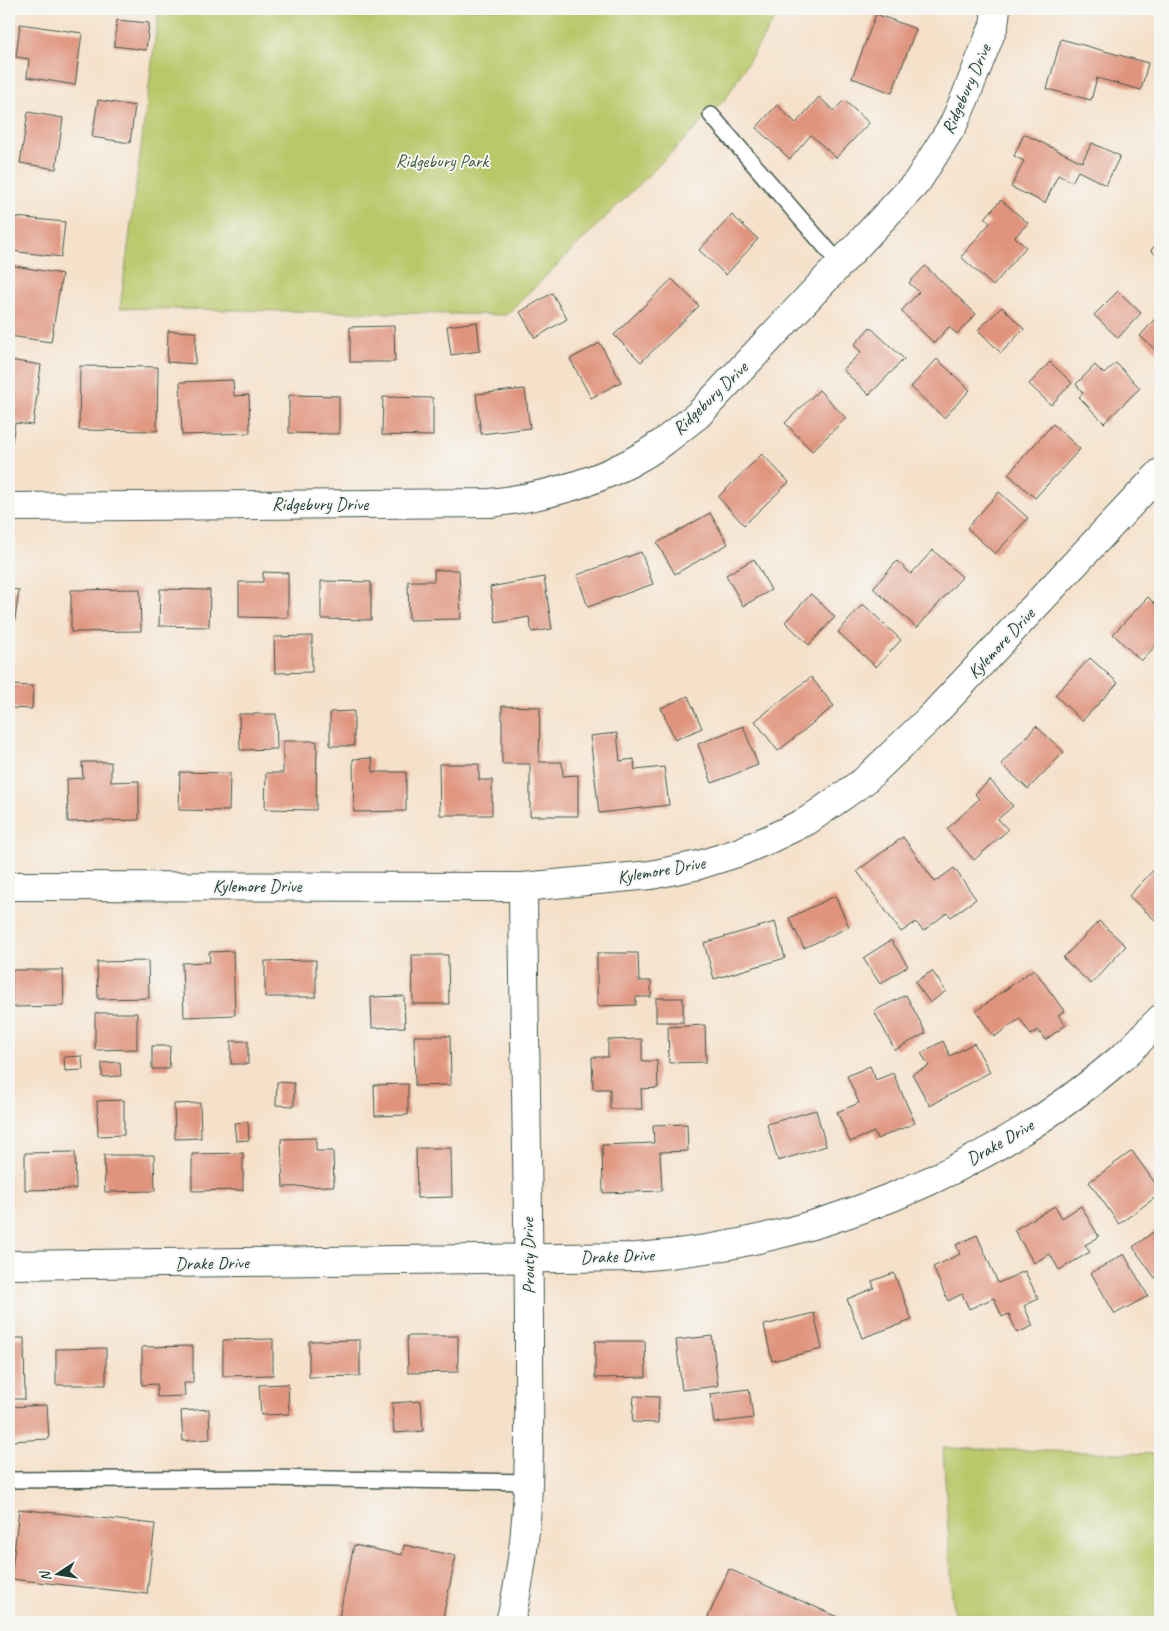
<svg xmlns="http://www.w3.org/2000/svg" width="1169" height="1631" font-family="Caveat,sans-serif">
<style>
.green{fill:#bac86a;stroke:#6c824f}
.building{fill:#e0947e}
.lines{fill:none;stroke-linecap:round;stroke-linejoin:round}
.service-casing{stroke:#3f564a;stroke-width:18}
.minor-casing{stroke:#3f564a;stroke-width:30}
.service{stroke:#fff;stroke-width:15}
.minor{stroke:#fff;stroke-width:28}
.labels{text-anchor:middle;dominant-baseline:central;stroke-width:4;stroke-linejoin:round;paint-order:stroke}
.street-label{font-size:18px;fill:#1f3d34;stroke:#f6f6f2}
.park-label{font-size:18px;fill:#3e593f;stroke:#f6f6f2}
</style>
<rect width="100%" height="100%" fill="#f6f6f2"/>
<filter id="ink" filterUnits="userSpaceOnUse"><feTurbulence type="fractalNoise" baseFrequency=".02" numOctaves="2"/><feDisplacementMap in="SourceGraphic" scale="10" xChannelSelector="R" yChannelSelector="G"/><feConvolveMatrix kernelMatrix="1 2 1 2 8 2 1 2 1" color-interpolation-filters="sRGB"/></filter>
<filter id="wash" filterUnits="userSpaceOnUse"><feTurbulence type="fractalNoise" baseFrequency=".0096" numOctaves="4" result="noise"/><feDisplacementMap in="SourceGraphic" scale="20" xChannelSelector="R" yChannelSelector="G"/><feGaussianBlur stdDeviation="1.12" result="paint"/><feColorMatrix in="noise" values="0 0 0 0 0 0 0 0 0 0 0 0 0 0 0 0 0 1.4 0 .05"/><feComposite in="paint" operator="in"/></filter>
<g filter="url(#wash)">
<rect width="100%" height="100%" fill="#f5e1ca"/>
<g class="green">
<path d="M159,9H777L774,20L725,100L506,315L120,308Z"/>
<path d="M943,1448L1160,1454V1622H954Z"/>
</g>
<g id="blocks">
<g class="building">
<path d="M876,14L916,29L892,93L852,78Z"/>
<path d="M117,20L149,23L146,50L114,46Z"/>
<path d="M20,24L82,33L75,85L27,77L29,59L16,57Z"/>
<path d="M1061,39L1148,63L1141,90L1097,78L1091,100L1047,89Z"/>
<path d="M819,97L834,111L844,100L869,123L836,158L811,135L790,159L756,128L777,105L796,123Z"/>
<path d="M98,100L135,106L130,143L92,137Z"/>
<path d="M28,112L63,118L56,169L20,163Z"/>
<path d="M1024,134L1082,162L1092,143L1120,156L1106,185L1078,171L1072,182L1058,175L1045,203L1011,187L1024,161L1014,156Z"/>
<path d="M1001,200L1028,223L1015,237L1026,247L993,286L961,257L990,223L985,218Z"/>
<path d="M732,215L758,239L726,275L699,250Z"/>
<path d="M15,217L65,222L61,257L11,251Z"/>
<path d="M1160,240V259L1151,250Z"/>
<path d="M9,265L62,274L51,342L9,336Z"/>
<path d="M925,266L976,314L957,334L949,327L934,343L901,311L919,292L909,283Z"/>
<path d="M672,279L699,306L641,362L614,335Z"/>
<path d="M1118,291L1141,313L1118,338L1094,315Z"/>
<path d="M552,293L567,319L535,338L520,312Z"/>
<path d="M1002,307L1024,329L1001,353L978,330Z"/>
<path d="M1160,313V354L1140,336Z"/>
<path d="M477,322L480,351L451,355L447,326Z"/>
<path d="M394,326L395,362H350V327Z"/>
<path d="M870,327L904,359L869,395L843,370L861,352L854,345Z"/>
<path d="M168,331L196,332L195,364L167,362Z"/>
<path d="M600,343L621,382L591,398L570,359Z"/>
<path d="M937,359L970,390L944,418L911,387Z"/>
<path d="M9,360L41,365L33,425L15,423L12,443H9Z"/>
<path d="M1050,362L1072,383L1051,405L1029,384Z"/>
<path d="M1116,363L1140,388L1104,423L1079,397L1083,393L1076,384L1095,365L1104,374Z"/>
<path d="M80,366L158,367L157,431L79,430Z"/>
<path d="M233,380L234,396L249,395L250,433L182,435L180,382Z"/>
<path d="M525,389L530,428L481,434L476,394Z"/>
<path d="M819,390L846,418L812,451L785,423Z"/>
<path d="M289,395L339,396V434L289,433Z"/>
<path d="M383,397L433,398V436L382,435Z"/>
<path d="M1053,424L1080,449L1035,498L1008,474Z"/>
<path d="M762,454L789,482L744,525L718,497Z"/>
<path d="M999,492L1028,518L995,554L967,528Z"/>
<path d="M710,513L728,544L675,574L657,543Z"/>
<path d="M933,550L962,577L917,628L873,588L897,561L911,574Z"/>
<path d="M641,552L653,584L588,607L577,575Z"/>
<path d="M754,559L771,590L743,606L726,575Z"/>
<path d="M434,570H459L461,619L409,620L408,581H434Z"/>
<path d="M263,572L288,573V618L239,617V582H263Z"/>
<path d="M544,577L552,629L532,632L529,617L496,623L490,587Z"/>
<path d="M321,581L371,582V620L321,619Z"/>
<path d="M9,589L19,590L10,655H9Z"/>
<path d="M140,589L141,631L71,632V590Z"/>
<path d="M160,589L210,590L209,627L159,626Z"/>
<path d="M811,594L835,617L809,645L785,622Z"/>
<path d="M1148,597L1160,609V645L1158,643L1141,661L1113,634Z"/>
<path d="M863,604L901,640L876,667L838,632Z"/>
<path d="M312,636V672L275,673L274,637Z"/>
<path d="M1090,658L1118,683L1082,721L1055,695Z"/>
<path d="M811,677L834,706L778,751L755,721Z"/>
<path d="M9,685L33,686L32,709L9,708Z"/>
<path d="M688,696L702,728L675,740L661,708Z"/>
<path d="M502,706L540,707L539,762H562L563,776L578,775V816H530V764H502Z"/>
<path d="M354,711V746H330V712Z"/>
<path d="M239,714H276L277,749L240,750Z"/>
<path d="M743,726L758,765L712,783L698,744Z"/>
<path d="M1036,726L1064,752L1028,789L1001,764Z"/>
<path d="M617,733L620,761L634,759L635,770L664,767L669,805L599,813L590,736Z"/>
<path d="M283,741H317L316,810L265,809L266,773H283Z"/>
<path d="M372,758L373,772H406V811L354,812L353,759Z"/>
<path d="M82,762H111V782L139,781V820L68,822L67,779L83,778Z"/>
<path d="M439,764H479V780H492V815H440Z"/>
<path d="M180,772L230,773L229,811L179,810Z"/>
<path d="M990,780L1013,806L998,819L1008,830L974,860L947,829L979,799L975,794Z"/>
<path d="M903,837L935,882L954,868L976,899L951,917L947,913L923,931L916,922L901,932L857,871Z"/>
<path d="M1160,863V918L1157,922L1129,896Z"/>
<path d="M835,896L849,927L804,948L789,918Z"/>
<path d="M1099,921L1126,946L1091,984L1063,958Z"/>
<path d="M775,922L785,958L714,979L704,943Z"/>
<path d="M891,940L908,966L880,984L863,958Z"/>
<path d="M233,951L235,1015L184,1017L182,963L210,962L209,952Z"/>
<path d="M597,953H638L639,981H651V997H636V1005L597,1006Z"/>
<path d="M412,955H448L449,1004H413Z"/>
<path d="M316,960V997H265V961Z"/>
<path d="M148,961L149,998L98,999L97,962Z"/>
<path d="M1034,969L1064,1011L1058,1015L1066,1025L1045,1040L1038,1030L1031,1035L1020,1019L994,1037L976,1011Z"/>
<path d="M12,970H63L64,1006L12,1007Z"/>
<path d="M932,971L946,991L930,1003L915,982Z"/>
<path d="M906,995L926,1033L895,1050L874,1011Z"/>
<path d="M404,996L405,1027L372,1028L371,997Z"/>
<rect x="656" y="998" width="27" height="24"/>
<path d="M95,1013H137V1049L95,1050Z"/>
<path d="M705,1025L706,1062L669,1063L668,1027Z"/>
<path d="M414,1036H450L451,1085L415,1086Z"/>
<path d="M642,1039V1061H657L658,1088L641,1089L642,1109H610V1089H593L592,1057H608V1040Z"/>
<rect x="231" y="1041" width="17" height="23"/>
<path d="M943,1041L950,1056L974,1043L990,1072L930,1106L912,1074L929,1066L921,1053Z"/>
<path d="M152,1046H170L169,1069H152Z"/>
<path d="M82,1056L83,1070L65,1071L64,1057Z"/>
<path d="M120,1062L121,1076L102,1077V1063Z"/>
<path d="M870,1066L876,1080L893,1073L915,1123L877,1139L874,1132L850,1142L837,1112L859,1103L847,1076Z"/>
<path d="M277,1082L294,1083V1106L276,1105Z"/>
<path d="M408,1084V1115L375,1116L374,1085Z"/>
<path d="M124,1100V1135L98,1136L97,1101Z"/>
<path d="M200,1103L201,1138L175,1139L174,1104Z"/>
<path d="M816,1110L826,1146L778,1161L767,1124Z"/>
<path d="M248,1122L249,1140L236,1141L234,1123Z"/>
<path d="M687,1124L688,1151L660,1152L662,1191L603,1193L602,1145L654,1143L653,1125Z"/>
<path d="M316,1138V1151H333L334,1186L283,1187L281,1139Z"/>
<path d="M416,1148H451L452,1197L417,1198Z"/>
<path d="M1132,1151L1160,1190V1194L1119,1224L1089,1182Z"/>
<path d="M75,1152L76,1189L25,1190V1153Z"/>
<path d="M243,1153V1190L192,1191V1154Z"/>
<path d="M104,1155H154L155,1191L105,1192Z"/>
<path d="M1055,1206L1062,1218L1081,1206L1099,1237L1085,1245L1090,1252L1059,1270L1050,1254L1034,1263L1014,1230Z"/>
<path d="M1160,1227V1274L1155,1278L1133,1247Z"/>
<path d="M977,1235L998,1283L1025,1271L1038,1299L1024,1306L1033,1326L1017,1333L1009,1314L1002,1317L994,1298L969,1309L962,1294L948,1301L933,1267L960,1254L956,1245Z"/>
<path d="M1124,1254L1148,1296L1115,1314L1091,1273Z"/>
<path d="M894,1273L912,1320L862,1338L847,1299L874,1288L872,1281Z"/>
<path d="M814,1313L822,1349L772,1361L764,1325Z"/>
<path d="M407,1336H458V1372L408,1373Z"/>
<path d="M712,1336L718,1386L682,1390L676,1340Z"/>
<path d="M9,1338H24L25,1399H9Z"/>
<path d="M273,1339V1375L223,1376V1340Z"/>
<path d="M360,1340V1376L309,1377V1341Z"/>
<path d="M595,1341H645L646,1377L595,1378Z"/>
<path d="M193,1346V1383H184L185,1396L157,1397V1384L142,1385V1347Z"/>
<path d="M106,1348V1385H56V1349Z"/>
<path d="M288,1384L289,1414L261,1415L259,1385Z"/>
<path d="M749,1389L753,1418L714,1423L710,1394Z"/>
<path d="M634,1396L659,1397L658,1423L632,1422Z"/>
<path d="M421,1401L423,1431L394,1433L392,1403Z"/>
<path d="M47,1405L49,1439L9,1441V1407Z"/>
<path d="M209,1409L210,1439L183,1441L181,1411Z"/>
<path d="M19,1509L155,1524L147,1594L11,1579Z"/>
<path d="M354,1545L402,1555L404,1545L456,1556L442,1622H407L397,1620V1622H338Z"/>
<path d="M729,1569L783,1593L850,1622H706Z"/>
</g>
</g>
</g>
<g filter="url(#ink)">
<use href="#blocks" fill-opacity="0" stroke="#3f564a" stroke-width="1"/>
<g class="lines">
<defs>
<g id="service">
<path d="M711,115L840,264"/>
<path d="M9,1480L262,1478L528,1482"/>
</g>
<g id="minor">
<path d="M9,507L490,503C551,496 611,480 662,443C674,434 686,424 698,415L917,182L953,125L965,98L994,25L996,9"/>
<path d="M9,886L523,887L651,875L699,865L737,853L772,838L807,821L864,781L929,719L1160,473"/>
<path d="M9,1265L637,1257C813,1244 986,1174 1120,1059C1135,1047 1147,1032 1160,1019"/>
<path d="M510,1622C533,1533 529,1432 529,1340C529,1189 524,1038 523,887"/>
</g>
</defs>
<use href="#service" class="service-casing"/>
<use href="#minor" class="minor-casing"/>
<use href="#service" class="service"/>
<use href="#minor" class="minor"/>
</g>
</g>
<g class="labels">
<g class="street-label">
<text transform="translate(966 89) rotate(-66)">Ridgebury Drive</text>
<text transform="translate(710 398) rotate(-44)">Ridgebury Drive</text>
<text x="320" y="504">Ridgebury Drive</text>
<text transform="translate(1001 643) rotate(-47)">Kylemore Drive</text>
<text transform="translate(661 870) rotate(-10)">Kylemore Drive</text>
<text x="257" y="886">Kylemore Drive</text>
<text transform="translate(1000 1142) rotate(-30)">Drake Drive</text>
<text transform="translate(528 1256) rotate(-91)">Prouty Drive</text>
<text transform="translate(617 1256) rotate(-2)">Drake Drive</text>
<text transform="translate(212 1263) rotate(-1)">Drake Drive</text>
</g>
<g class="park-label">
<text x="442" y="161">Ridgebury Park</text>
</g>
</g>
<rect width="1169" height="1631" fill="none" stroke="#f6f6f2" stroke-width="30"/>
<g transform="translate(58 1574) rotate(258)" stroke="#f6f6f2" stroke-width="4" paint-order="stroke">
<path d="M0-4L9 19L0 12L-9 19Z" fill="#1f3d34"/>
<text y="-8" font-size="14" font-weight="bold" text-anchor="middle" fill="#1f3d34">N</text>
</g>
</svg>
